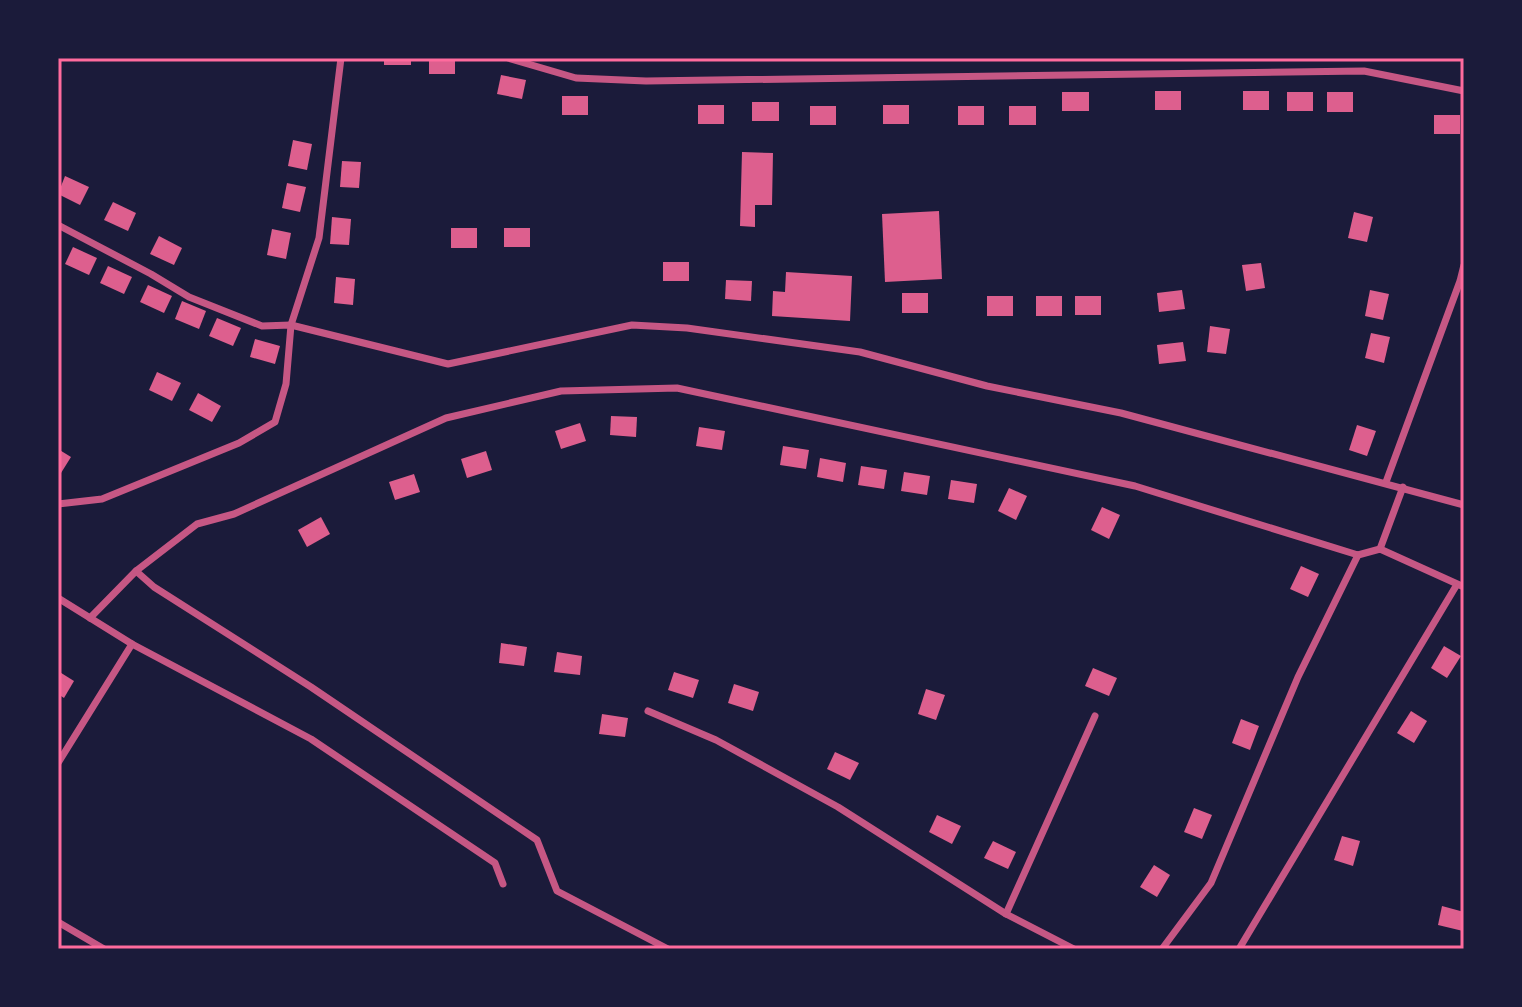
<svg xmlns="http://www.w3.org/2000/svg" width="1522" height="1007" font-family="'Alegreya Sans',sans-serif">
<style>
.building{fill:#dd5f8e}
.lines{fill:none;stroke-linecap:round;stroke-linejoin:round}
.minor{stroke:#c65784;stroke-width:7}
.neatline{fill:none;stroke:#ff6b9d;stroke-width:3}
</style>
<rect width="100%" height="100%" fill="#1b1b3a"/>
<g class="building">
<rect x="384" y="58" width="27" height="7"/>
<rect x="429" y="58" width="26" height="16"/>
<path d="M501,75L526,80L522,99L497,94Z"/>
<rect x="1155" y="91" width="26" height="19"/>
<rect x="1243" y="91" width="26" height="19"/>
<rect x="1062" y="92" width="27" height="19"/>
<rect x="1287" y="92" width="26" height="19"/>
<rect x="1327" y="92" width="26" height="20"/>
<rect x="562" y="96" width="26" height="19"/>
<rect x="752" y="102" width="27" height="19"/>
<rect x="698" y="105" width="26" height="19"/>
<rect x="883" y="105" width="26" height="19"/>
<rect x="810" y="106" width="26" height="19"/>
<rect x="958" y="106" width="26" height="19"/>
<rect x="1009" y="106" width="27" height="19"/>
<rect x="1434" y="115" width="26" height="19"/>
<path d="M293,140L312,144L307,170L288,166Z"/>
<path d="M742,152L773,153L772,205H755V227L740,226Z"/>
<path d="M342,161L361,162L359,188L340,187Z"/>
<path d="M65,176L89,187L80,205L58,194Z"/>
<path d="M287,183L306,187L300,212L282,208Z"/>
<path d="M113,202L136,213L128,231L104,220Z"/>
<path d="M939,211L942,279L885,282L882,214Z"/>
<path d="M1354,212L1373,217L1367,242L1348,238Z"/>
<path d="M332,217L351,219L349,245L330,244Z"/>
<rect x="451" y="228" width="26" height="20"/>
<rect x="504" y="228" width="26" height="19"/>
<path d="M272,229L291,233L286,259L267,255Z"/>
<path d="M159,236L182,248L174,265L150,254Z"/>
<path d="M73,247L97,258L89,275L65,264Z"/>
<rect x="663" y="262" width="26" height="19"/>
<path d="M1261,263L1265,288L1246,291L1242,265Z"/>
<path d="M108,266L132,277L124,294L100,283Z"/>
<path d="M786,272L852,276L850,321L772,316L773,291L785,292Z"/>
<path d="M336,277L355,279L353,305L334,303Z"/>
<path d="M726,280L752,281L751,301L725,299Z"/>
<path d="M148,285L172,296L164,313L140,302Z"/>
<path d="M1182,290L1185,309L1159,312L1157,293Z"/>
<path d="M1370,290L1389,294L1383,320L1365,316Z"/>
<rect x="902" y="293" width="26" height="20"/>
<rect x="987" y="296" width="26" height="20"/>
<rect x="1036" y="296" width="26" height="20"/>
<rect x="1075" y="296" width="26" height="19"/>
<path d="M182,301L206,311L199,329L175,319Z"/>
<path d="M217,318L241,328L233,346L209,336Z"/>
<path d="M1210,326L1230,329L1226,354L1207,352Z"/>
<path d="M1371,333L1390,337L1384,363L1365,358Z"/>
<path d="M255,339L280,346L275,364L250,357Z"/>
<path d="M1183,342L1186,361L1159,364L1157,345Z"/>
<path d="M157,372L181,383L172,401L149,390Z"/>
<path d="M198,393L221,406L212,422L189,410Z"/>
<path d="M611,416L637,417L636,437L610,435Z"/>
<path d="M580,423L586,441L561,449L555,431Z"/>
<path d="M1357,425L1376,431L1367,456L1349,450Z"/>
<path d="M699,427L725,431L722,450L696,446Z"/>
<path d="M783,446L809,450L806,469L780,465Z"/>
<path d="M58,449L71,457L61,473L58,471Z"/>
<path d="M486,451L492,470L467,478L461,459Z"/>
<path d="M820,458L846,463L843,482L817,477Z"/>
<path d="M861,466L887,470L884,489L858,485Z"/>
<path d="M904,472L930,476L927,495L901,491Z"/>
<path d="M414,474L420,492L395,500L389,482Z"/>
<path d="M951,480L977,484L974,503L948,499Z"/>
<path d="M1009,488L1027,496L1016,520L998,511Z"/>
<path d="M1102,507L1120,515L1109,539L1091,530Z"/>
<path d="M321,517L330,534L307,547L298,530Z"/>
<path d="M1301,566L1319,574L1308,597L1290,589Z"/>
<path d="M501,643L527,647L524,666L499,663Z"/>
<path d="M1444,646L1461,656L1447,678L1431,668Z"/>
<path d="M557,652L582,656L580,675L554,672Z"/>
<path d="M1093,668L1117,678L1109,696L1085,686Z"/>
<path d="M58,671L74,681L64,698L58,694Z"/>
<path d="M674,672L699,680L693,698L668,690Z"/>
<path d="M734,684L759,692L753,711L728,703Z"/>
<path d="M926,689L945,695L936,720L918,714Z"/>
<path d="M1411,711L1427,721L1414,743L1397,733Z"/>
<path d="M602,714L628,718L625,737L599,734Z"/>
<path d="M1241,719L1259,726L1250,750L1232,743Z"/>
<path d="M835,752L859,763L850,780L827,769Z"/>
<path d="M1194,808L1212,815L1202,839L1184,832Z"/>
<path d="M937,815L961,826L952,844L929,832Z"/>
<path d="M1342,836L1360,841L1353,866L1334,860Z"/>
<path d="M993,841L1016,852L1008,869L984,858Z"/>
<path d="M1154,865L1170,875L1157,897L1140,887Z"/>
<path d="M1442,906L1464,912L1463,931L1438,925Z"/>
</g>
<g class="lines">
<g class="minor">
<path d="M508,58L576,78L646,81L1364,71L1464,91"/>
<path d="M58,225L151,274L189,297L262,326L291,325L448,364L632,325L687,328L860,352L987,386L1121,413L1464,505"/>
<path d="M1386,482L1460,281L1464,265"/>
<path d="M58,504L102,499L239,443L275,422L286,384L291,325L319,238L341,58"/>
<path d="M1380,549L1403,487"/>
<path d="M136,571L154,587L311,687L537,840L557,891L668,949"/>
<path d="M58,598L132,644L311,739L495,863L503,884"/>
<path d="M90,618L136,571L197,524L234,514L446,418L561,391L677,388L1135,486L1358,555L1380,549L1464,587"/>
<path d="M648,711L716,740L838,807L1006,914L1074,949"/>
<path d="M58,763L132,644"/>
<path d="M1006,914L1095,716"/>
<path d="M58,922L104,949"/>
<path d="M1162,949L1211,883L1298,677L1358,555"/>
<path d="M1239,949L1456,586"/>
</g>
</g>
<rect width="1522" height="1007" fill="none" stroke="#1b1b3a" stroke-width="120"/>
<rect x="60" y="60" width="1402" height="887" class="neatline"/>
</svg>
